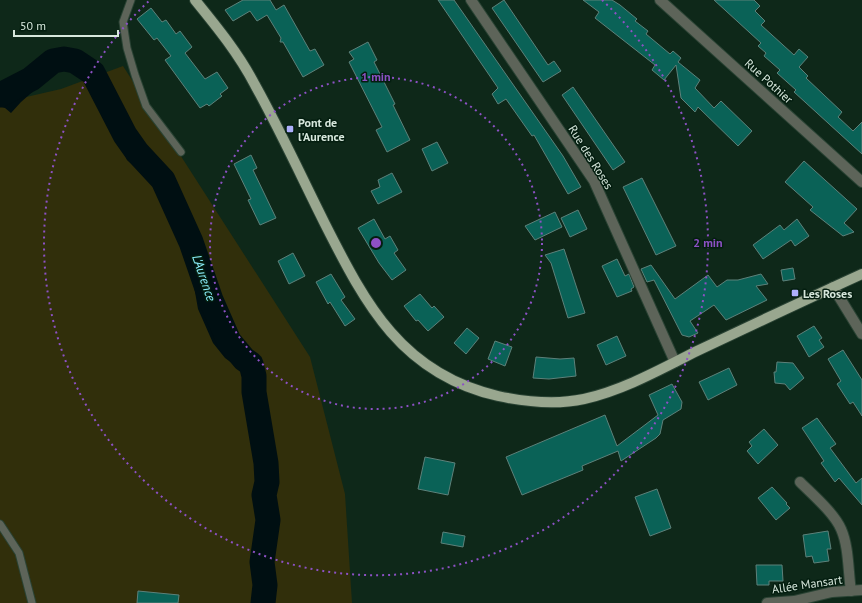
<svg xmlns="http://www.w3.org/2000/svg" width="862" height="603" font-family="'PT Sans',sans-serif">
<style>
.green{fill:#312f0b}
.water{fill:#000f12}
.lines{fill:none;stroke-linecap:round;stroke-linejoin:round}
.river{stroke:#000f12;stroke-width:25}
.building{fill:#0a6257;stroke:#5d817a}
.service-casing{stroke:#2a4334;stroke-width:9}
.minor-casing{stroke:#2a4334;stroke-width:12}
.primary-casing{stroke:#2a4334;stroke-width:12}
.service{stroke:#5d6459;stroke-width:7}
.minor{stroke:#5d6459;stroke-width:10}
.primary{stroke:#99a78f;stroke-width:10}
.ring{fill:none;stroke:#8d51c5;stroke-width:2;stroke-dasharray:2 4}
.poi-dot{fill:#adaffb;stroke:#041e10;stroke-width:1.5}
.labels{text-anchor:middle;dominant-baseline:central;stroke-width:3;stroke-linejoin:round;paint-order:stroke}
.street-label{font-size:12px;fill:#d7e7dc;stroke:#041e10}
.poi-label{font-size:12px;font-weight:bold;fill:#d7e7dc;stroke:#041e10;text-anchor:start}
.water-label{font-size:13px;font-style:italic;fill:#8beefc;stroke:#041e10}
.centre{fill:#8d51c5;stroke:#041e10;stroke-width:2}
.ring-label{font-size:12px;text-anchor:middle;font-weight:bold;fill:#8d51c5;stroke:#041e10;stroke-width:3;stroke-linejoin:round;paint-order:stroke}
</style>
<rect width="100%" height="100%" fill="#0e2819"/>
<path class="green" d="M123,66L310,357L345,494L352,603H0V103L61,89Z"/>
<path class="water" d="M64,59L75,61L93,73L125,135L137,152L163,180L191,242L211,300L229,341L244,359L251,364L254,376V392L260,420V435L266,464L267,482L264,495L268,520L262,562L265,585L263,603H254L256,597V577L254,561L262,525L258,502L261,485L253,433V411L248,392L247,374L225,358L213,343L198,309L192,275L187,263L183,243L150,180L127,160L115,131L88,76L76,69L63,67L54,69L46,80L21,102L11,113L5,108L0,107V95C24,91 40,64 64,59Z"/>
<g class="lines">
<path class="river" d="M0,95L31,79L53,61L64,59L75,61L93,73L125,135L137,152L163,180L191,242L211,300L229,341L244,359L251,364L254,376V392L266,463L267,482L264,495L268,520L262,562L265,585L263,603"/>
</g>
<g class="building">
<path d="M243,0H270L276,10L284,5L310,51L315,49L324,65L303,77L283,42H280L281,38L267,15L257,21L250,11L233,21L225,10Z"/>
<path d="M438,0H454L563,156L581,187L568,194L534,135L532,136L506,99L498,104L492,94L498,88Z"/>
<path d="M504,0L548,65L554,61L561,71L543,82L492,8Z"/>
<path d="M583,0H612L620,5L637,19L635,21L648,31L646,34L670,54L673,51L681,58L678,62L700,80L695,88L714,108L721,101L752,131L738,146L698,107L695,112L681,98L676,65L664,80L652,70L655,65L595,18L599,12Z"/>
<path d="M714,0H754L760,6L755,11L765,21L761,25L794,55L799,49L808,57L799,67L808,76L806,78L842,112L838,117L853,131L862,122V154L794,92L796,90L777,73L780,70L764,56L766,53L758,46L761,43Z"/>
<path d="M151,8L162,22L166,20L176,34L180,31L192,47L185,53L205,79L217,72L228,88L220,94L222,96L209,106L207,104L200,108L165,60L171,56L157,38L154,40L137,19Z"/>
<path d="M368,42L377,60L374,62L395,104L393,105L410,140L387,152L376,130L382,127L349,62L354,59L349,52Z"/>
<path d="M573,87L625,162L613,170L562,95Z"/>
<path d="M437,142L448,163L432,171L422,149Z"/>
<path d="M251,155L257,168L253,170L276,218L260,225L248,200L251,199L234,164Z"/>
<path d="M804,161L857,209L844,223L854,232L843,236L810,210L813,207L785,182Z"/>
<path d="M392,173L402,192L378,204L371,191L380,187L378,180Z"/>
<path d="M642,178L676,246L656,255L623,187Z"/>
<path d="M578,210L587,229L570,237L561,218Z"/>
<path d="M555,212L562,227L535,240L525,226Z"/>
<path d="M374,219L385,239L390,236L398,250L394,253L406,270L392,280L379,263L358,228Z"/>
<path d="M797,219L809,236L795,246L791,240L763,259L753,245L780,225L784,230Z"/>
<path d="M564,249L585,313L568,318L551,263L545,255Z"/>
<path d="M293,253L305,276L289,284L278,261Z"/>
<path d="M617,259L625,276L629,274L634,287L631,289L632,291L617,297L602,266Z"/>
<path d="M651,265L675,299L708,275L717,287L727,280H738L761,274L768,284L756,286L767,300L726,320L714,305L690,321L698,333L689,337L682,335L654,280L647,282L641,269Z"/>
<path d="M793,268L795,279L783,281L781,270Z"/>
<path d="M331,274L345,297L341,300L355,319L345,326L330,302L328,304L316,282Z"/>
<path d="M420,294L432,308L434,306L444,317L428,331L418,320L416,321L404,306Z"/>
<path d="M814,326L822,338L819,340L824,347L809,357L797,336Z"/>
<path d="M467,328L479,338L466,354L454,343Z"/>
<path d="M617,336L626,356L606,365L597,345Z"/>
<path d="M495,341L512,347L505,366L488,359Z"/>
<path d="M843,350L862,380V416L853,402L850,404L837,384L841,381L828,359Z"/>
<path d="M536,357L560,359L574,358L576,376L549,379L533,378Z"/>
<path d="M777,362L793,363L804,378L790,390L785,384L775,383L774,372H776Z"/>
<path d="M729,368L737,385L708,400L699,382Z"/>
<path d="M672,384L682,402L681,409L663,420L660,434L656,438L621,461L618,451L582,466L583,470L522,495L506,457L605,415L617,446L658,415L649,395Z"/>
<path d="M817,418L836,444L830,448L856,483L862,478V505L839,478L835,482L821,463L824,461L802,428Z"/>
<path d="M764,429L778,445L758,464L747,451L752,446L749,442Z"/>
<path d="M425,457L455,463L448,495L418,489Z"/>
<path d="M772,487L787,503L786,504L790,508L776,520L758,498Z"/>
<path d="M657,489L671,528L650,536L635,497Z"/>
<path d="M828,531L831,549H827L829,561L814,563L812,556L806,557L803,535Z"/>
<path d="M443,532L465,536L463,547L441,543Z"/>
<path d="M756,565H782L783,581H769V585H757Z"/>
<path d="M138,591L179,595L178,603H137Z"/>
</g>
<g class="lines">
<defs>
<g id="service">
<path d="M131,0L123,22L127,48L135,75L146,106L181,152"/>
<path d="M0,524L19,553L32,603"/>
</g>
<g id="minor">
<path d="M471,0L594,181L675,362"/>
<path d="M660,0L862,182"/>
<path d="M833,287L862,334"/>
<path d="M800,482C813,495 834,513 841,529C849,547 848,571 851,591"/>
<path d="M767,603L794,601L832,592L862,590"/>
</g>
<path id="primary" d="M195,0C217,27 239,54 255,85C280,130 302,178 325,224C366,305 402,374 498,396C526,402 556,405 584,399C624,390 661,369 697,351C752,325 807,299 862,274"/>
</defs>
<use href="#service" class="service-casing"/>
<use href="#minor" class="minor-casing"/>
<use href="#primary" class="primary-casing"/>
<use href="#service" class="service"/>
<use href="#minor" class="minor"/>
<use href="#primary" class="primary"/>
</g>
<g class="ring">
<circle cx="376" cy="243" r="166"/>
<path d="M602 0A332 332 0 1 1 150 0"/>
</g>
<g class="poi-dot">
<rect x="286" y="125" width="8" height="8" rx="2"/>
<rect x="791" y="289" width="8" height="8" rx="2"/>
</g>
<g class="labels">
<g class="street-label">
<text transform="translate(769 81) rotate(42)">Rue Pothier</text>
<text transform="translate(591 157) rotate(58)">Rue des Roses</text>
<text transform="translate(807 584) rotate(-8)">Allée Mansart</text>
</g>
<g class="poi-label">
<text x="298" y="122">Pont de<tspan x="298" dy="14">l'Aurence</tspan></text>
<text x="803" y="293">Les Roses</text>
</g>
<g class="water-label">
<text transform="translate(204 278) rotate(71)">L'Aurence</text>
</g>
</g>
<circle cx="376" cy="243" r="6" class="centre"/>
<g class="ring-label">
<text x="376" y="81">1 min</text>
<text x="708" y="247">2 min</text>
</g>
<path d="M14 30v6h104v-6" fill="none" stroke="#d7e7dc" stroke-width="2"/>
<text x="20" y="30" font-size="12" fill="#d7e7dc" stroke="#041e10" stroke-width="3" paint-order="stroke">50 m</text>
</svg>
